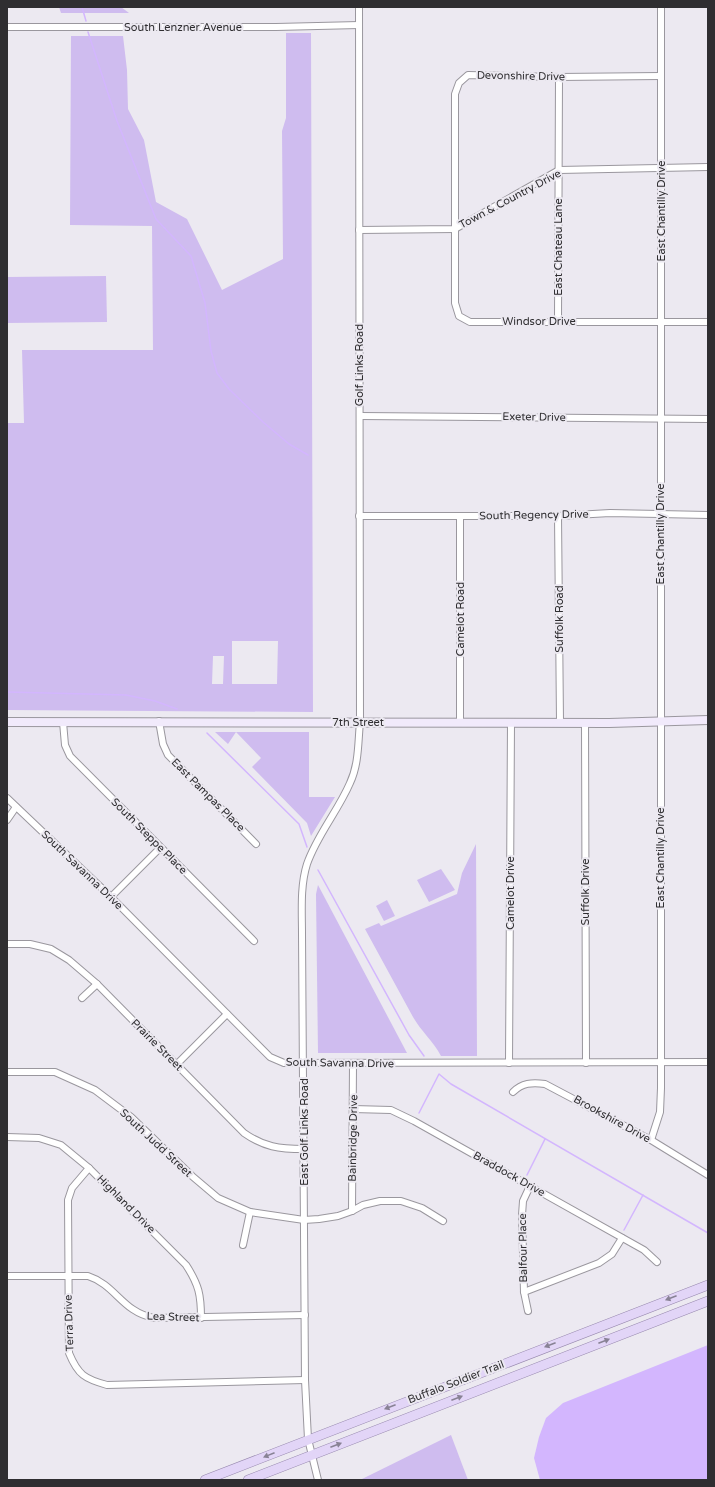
<svg xmlns="http://www.w3.org/2000/svg" width="715" height="1487" font-family="'Varela Round',sans-serif">
<style>
.green{fill:#cfbcef;fill-rule:evenodd}
.water{fill:#d3b6fe}
.lines{fill:none;stroke-linecap:round;stroke-linejoin:round}
.stream{stroke:#d3b6fe;stroke-width:1.5}
.street-casing{stroke:#9a979e;stroke-width:8}
.secondary-casing{stroke:#9a979e;stroke-width:10}
.primary-casing{stroke:#9788ae;stroke-width:10}
.street{stroke:#fff;stroke-width:6}
.secondary{stroke:#f1eafb;stroke-width:8}
.primary{stroke:#e2d5f7;stroke-width:9}
.oneway{fill:#888294}
.labels{text-anchor:middle;dominant-baseline:central;stroke-width:4;stroke-linejoin:round;paint-order:stroke}
.street-label{font-size:11px;fill:#2f2e31;stroke:#ece9f1}
</style>
<rect width="100%" height="100%" fill="#ece9f1"/>
<g class="green">
<path d="M59,7H121L129,13H61Z"/>
<path d="M286,33H311L313,712L7,710V423H24L22,350H153L152,226L70,225L71,36H123L127,70L128,109L144,140L156,202L187,219L222,290L283,259L282,131L286,118ZM232,641H278L277,684H232ZM213,656H224L223,684H212Z"/>
<path d="M106,276L107,322L7,323V277Z"/>
<path d="M215,732H309V797H335L311,836L307,823L252,767L261,758L236,732L228,744Z"/>
<path d="M476,844L477,1056H441C433,1041 421,1031 413,1017L365,929L379,923L381,926L457,894L462,873Z"/>
<path d="M441,869L455,890L429,902L417,880Z"/>
<path d="M318,885L407,1053H318L316,894Z"/>
<path d="M387,900L395,916L384,921L376,906Z"/>
<path d="M451,1435L468,1480H360Z"/>
</g>
<path class="water" d="M708,1345V1480H540L534,1458L539,1437L546,1418L563,1403Z"/>
<g class="lines">
<g class="stream">
<path d="M82,7L86,21"/>
<path d="M88,32L117,121L156,219L191,256L205,303L211,351L217,373L229,389L263,422L289,444L308,455"/>
<path d="M7,692L126,695L155,701L177,709"/>
<path d="M207,733L299,824L307,847"/>
<path d="M318,870L409,1035L424,1056"/>
<path d="M419,1113L439,1074L451,1084L708,1233"/>
<path d="M527,1175L545,1139"/>
<path d="M624,1230L643,1195"/>
</g>
<defs>
<g id="street">
<path d="M7,27H276L359,25"/>
<path d="M661,76L559,77L468,75L459,83L455,94V303L459,316L470,322H708"/>
<path d="M359,230L455,229L559,170L708,167"/>
<path d="M558,321L559,77"/>
<path d="M360,416L708,419"/>
<path d="M359,516H558L610,513L708,515"/>
<path d="M460,516V722"/>
<path d="M558,516L560,722"/>
<path d="M159,721L163,744L168,755L256,844"/>
<path d="M63,722L65,745L70,756L254,941"/>
<path d="M585,722L586,1063"/>
<path d="M7,798L111,897L270,1057L284,1063L708,1062"/>
<path d="M7,820L16,807"/>
<path d="M111,897L160,848"/>
<path d="M7,944H30L51,949L69,960L97,984L244,1133C264,1147 279,1149 304,1149"/>
<path d="M82,998L97,984"/>
<path d="M509,1063L511,722"/>
<path d="M176,1065L227,1014"/>
<path d="M7,1072H55L95,1090L131,1117L192,1176L218,1198L250,1212L304,1220L319,1219L338,1216L352,1211L363,1205L380,1201H401L422,1208L443,1221"/>
<path d="M513,1092C522,1083 532,1082 545,1084L651,1140L708,1175"/>
<path d="M353,1109L391,1110L414,1121L644,1250L657,1262"/>
<path d="M7,1137L39,1138L61,1145L89,1168L186,1265C199,1285 201,1295 201,1318"/>
<path d="M651,1140L660,1112L661,1088V7"/>
<path d="M89,1168L72,1188L68,1200L69,1353C78,1375 85,1379 107,1385L305,1380"/>
<path d="M352,1211L353,1064"/>
<path d="M243,1245L250,1212"/>
<path d="M7,1276H88C116,1285 122,1312 154,1318L305,1315"/>
<path d="M524,1292L599,1263L612,1254L622,1238"/>
<path d="M528,1311L524,1292L522,1215L523,1201L530,1186"/>
<path d="M318,1480L308,1439L305,1380L302,934C302,912 300,886 307,864C317,835 338,811 350,783C359,764 358,742 360,722L359,7"/>
</g>
<path id="secondary" d="M7,722L609,723L708,720"/>
<g id="primary">
<path d="M205,1480L708,1285"/>
<path d="M248,1480L708,1301"/>
</g>
</defs>
<use href="#street" class="street-casing"/>
<use href="#secondary" class="secondary-casing"/>
<use href="#primary" class="primary-casing"/>
<use href="#street" class="street"/>
<use href="#secondary" class="secondary"/>
<use href="#primary" class="primary"/>
</g>
<defs><path id="oneway-solid" d="M-6-.8H1V-3.2L6.5 0L1 3.2V.8H-6Z"/></defs>
<g class="oneway">
<use href="#oneway-solid" transform="translate(671 1298) rotate(159)"/>
<use href="#oneway-solid" transform="translate(604 1341) rotate(-21)"/>
<use href="#oneway-solid" transform="translate(550 1345) rotate(159)"/>
<use href="#oneway-solid" transform="translate(457 1398) rotate(-21)"/>
<use href="#oneway-solid" transform="translate(390 1407) rotate(159)"/>
<use href="#oneway-solid" transform="translate(336 1445) rotate(-21)"/>
<use href="#oneway-solid" transform="translate(269 1455) rotate(158)"/>
</g>
<g class="labels">
<g class="street-label">
<text x="183" y="27">South Lenzner Avenue</text>
<text transform="translate(521 76) rotate(1)">Devonshire Drive</text>
<text transform="translate(510 199) rotate(-28)">Town &amp; Country Drive</text>
<text transform="translate(661 211) rotate(-90)">East Chantilly Drive</text>
<text transform="translate(558 247) rotate(-90)">East Chateau Lane</text>
<text x="539" y="321">Windsor Drive</text>
<text transform="translate(359 365) rotate(-90)">Golf Links Road</text>
<text transform="translate(534 417) rotate(1)">Exeter Drive</text>
<text transform="translate(534 515) rotate(-1)">South Regency Drive</text>
<text transform="translate(660 534) rotate(-90)">East Chantilly Drive</text>
<text transform="translate(460 619) rotate(-90)">Camelot Road</text>
<text transform="translate(559 619) rotate(-90)">Suffolk Road</text>
<text x="358" y="722">7th Street</text>
<text transform="translate(208 795) rotate(45)">East Pampas Place</text>
<text transform="translate(149 836) rotate(45)">South Steppe Place</text>
<text transform="translate(660 858) rotate(-90)">East Chantilly Drive</text>
<text transform="translate(82 870) rotate(44)">South Savanna Drive</text>
<text transform="translate(585 892) rotate(-90)">Suffolk Drive</text>
<text transform="translate(510 893) rotate(-90)">Camelot Drive</text>
<text transform="translate(157 1045) rotate(45)">Prairie Street</text>
<text transform="translate(340 1063) rotate(1)">South Savanna Drive</text>
<text transform="translate(612 1119) rotate(29)">Brookshire Drive</text>
<text transform="translate(304 1132) rotate(-90)">East Golf Links Road</text>
<text transform="translate(353 1138) rotate(-89)">Bainbridge Drive</text>
<text transform="translate(156 1143) rotate(43)">South Judd Street</text>
<text transform="translate(509 1174) rotate(29)">Braddock Drive</text>
<text transform="translate(126 1204) rotate(45)">Highland Drive</text>
<text transform="translate(523 1248) rotate(-91)">Balfour Place</text>
<text transform="translate(173 1317) rotate(2)">Lea Street</text>
<text transform="translate(69 1323) rotate(-92)">Terra Drive</text>
<text transform="translate(456 1382) rotate(-21)">Buffalo Soldier Trail</text>
</g>
</g>
<rect width="715" height="1487" fill="none" stroke="#2f2e31" stroke-width="16"/>
</svg>
